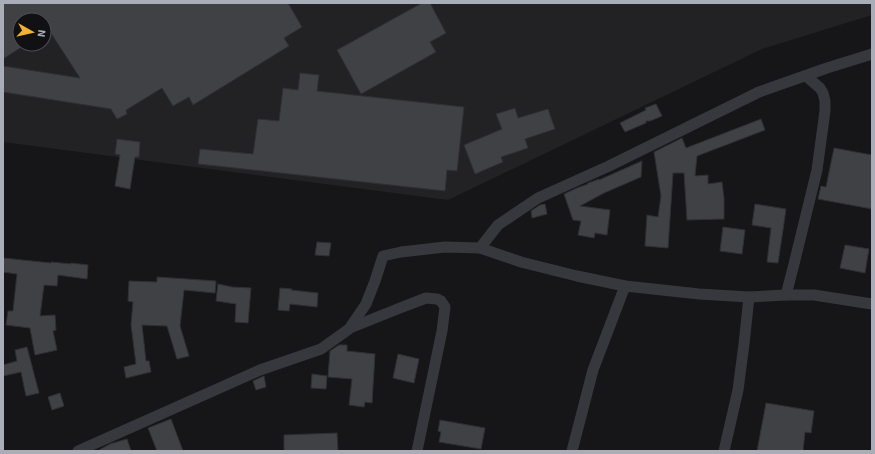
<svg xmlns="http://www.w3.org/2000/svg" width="875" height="454" font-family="'Source Sans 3',sans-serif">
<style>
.built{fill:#222225;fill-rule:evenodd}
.building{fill:#404145;stroke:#303034}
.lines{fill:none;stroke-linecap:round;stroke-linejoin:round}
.street{stroke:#37383d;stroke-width:11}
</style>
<rect width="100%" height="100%" fill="#161618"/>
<path class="built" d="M3,3H872V15L762,49L448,200L3,142ZM20,20H44V44H20Z"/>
<g class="building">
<path d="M3,3H288L302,27L284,38L289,46L193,105L189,97L173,106L162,88L126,110L127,114L117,119L111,109L3,92V66L80,78L49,30L44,33V20H20V48L3,59Z"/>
<path d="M422,3H430L446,33L430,42L436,52L361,94L337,50Z"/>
<path d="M300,73L319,75L317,91L464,107L457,171L447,170L445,191L198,164L200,149L253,154L258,119L279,121L283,88L298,90Z"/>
<path d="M656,104L662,116L650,121H646V123L625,132L620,123L646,110L645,108Z"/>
<path d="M515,108L518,118L548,109L555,129L525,139L528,148L501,157L503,162L475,174L464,145L502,129L496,114Z"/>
<path d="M761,119L765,130L697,156L695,176L708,175V184L722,182L724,198V219L687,220L684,173H673L668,248L645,246L647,215L658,217L661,196L654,152L682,138L686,148Z"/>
<path d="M117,139L140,142L139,157H135L130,189L115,186L120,155L115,154Z"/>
<path d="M834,148L872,155V209L818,199L821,186L826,187Z"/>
<path d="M642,161L641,177L604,193L580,206L610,210L607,235L595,233L594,238L578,235L581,221L573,220L564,194L577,188L588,184V183L594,181L599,179V180Z"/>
<path d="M545,204L547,214L532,218L531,211L540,205Z"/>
<path d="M755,204L786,209L783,230L778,263L767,262L771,228L752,225Z"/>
<path d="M723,227L745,230L742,254L720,251Z"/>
<path d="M317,242L331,243L329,256L315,255Z"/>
<path d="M845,245L869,249L865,273L840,268Z"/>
<path d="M3,258L51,263V262L71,264V263L88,265L87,279L58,275L57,286L44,285L40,316L55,315L56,330L53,331L57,350L35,355L30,328L6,325L8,311H13L17,274L3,272Z"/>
<path d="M157,277L216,281L215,293L184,290L180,326L189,356L177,359L167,326L142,325L146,361H149L151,372L126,378L124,367L136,364L131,325L133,302L128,301L129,281L157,282Z"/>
<path d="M218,284L232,287L251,288L248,323L235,322L236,304L216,301Z"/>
<path d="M280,288L292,289L291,290L318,293L317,307L290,304L289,311L278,310Z"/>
<path d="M339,345H347V351L375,354L372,403L365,402L364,407L349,405L352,379L328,377L330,351Z"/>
<path d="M27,347L39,393L26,396L21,372L3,376V365L17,361L15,350Z"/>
<path d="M398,354L419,359L414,383L393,378Z"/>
<path d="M312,374L327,376L326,389L311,388Z"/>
<path d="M264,376L266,387L256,390L253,381Z"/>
<path d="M60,393L64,406L52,410L48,397Z"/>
<path d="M766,403L814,411L811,433L805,432L803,451H757Z"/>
<path d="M171,419L183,451H157L148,428Z"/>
<path d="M440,420L485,428L481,449L439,442L441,432L438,431Z"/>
<path d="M337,433L338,451H284V435Z"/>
<path d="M127,439L131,451H97L110,444Z"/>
</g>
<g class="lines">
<g class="street">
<path d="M806,76L820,88L823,93L825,101V111L817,170L794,264L786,295H814L872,304"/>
<path d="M480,248L498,225L538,198L609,166L759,92L827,68L872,54"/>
<path d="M350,328L400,308L426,298L437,299L441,301L445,307L442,331L417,451"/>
<path d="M78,451L260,370L321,349L349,329L366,304L375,281L383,256L401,252L445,247L480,248L521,262L577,276L625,286L699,294L749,297L786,295"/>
<path d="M572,451L593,370L625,286"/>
<path d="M724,451L738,390L744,344L749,297"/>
</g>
</g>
<rect width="875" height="454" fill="none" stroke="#a8adb8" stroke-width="8"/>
<g transform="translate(32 32) rotate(98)"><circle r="19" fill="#111113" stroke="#4d4f55"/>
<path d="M0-3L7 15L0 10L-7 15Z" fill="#f2b134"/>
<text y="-6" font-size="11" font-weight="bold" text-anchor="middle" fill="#a8adb8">N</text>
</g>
</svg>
